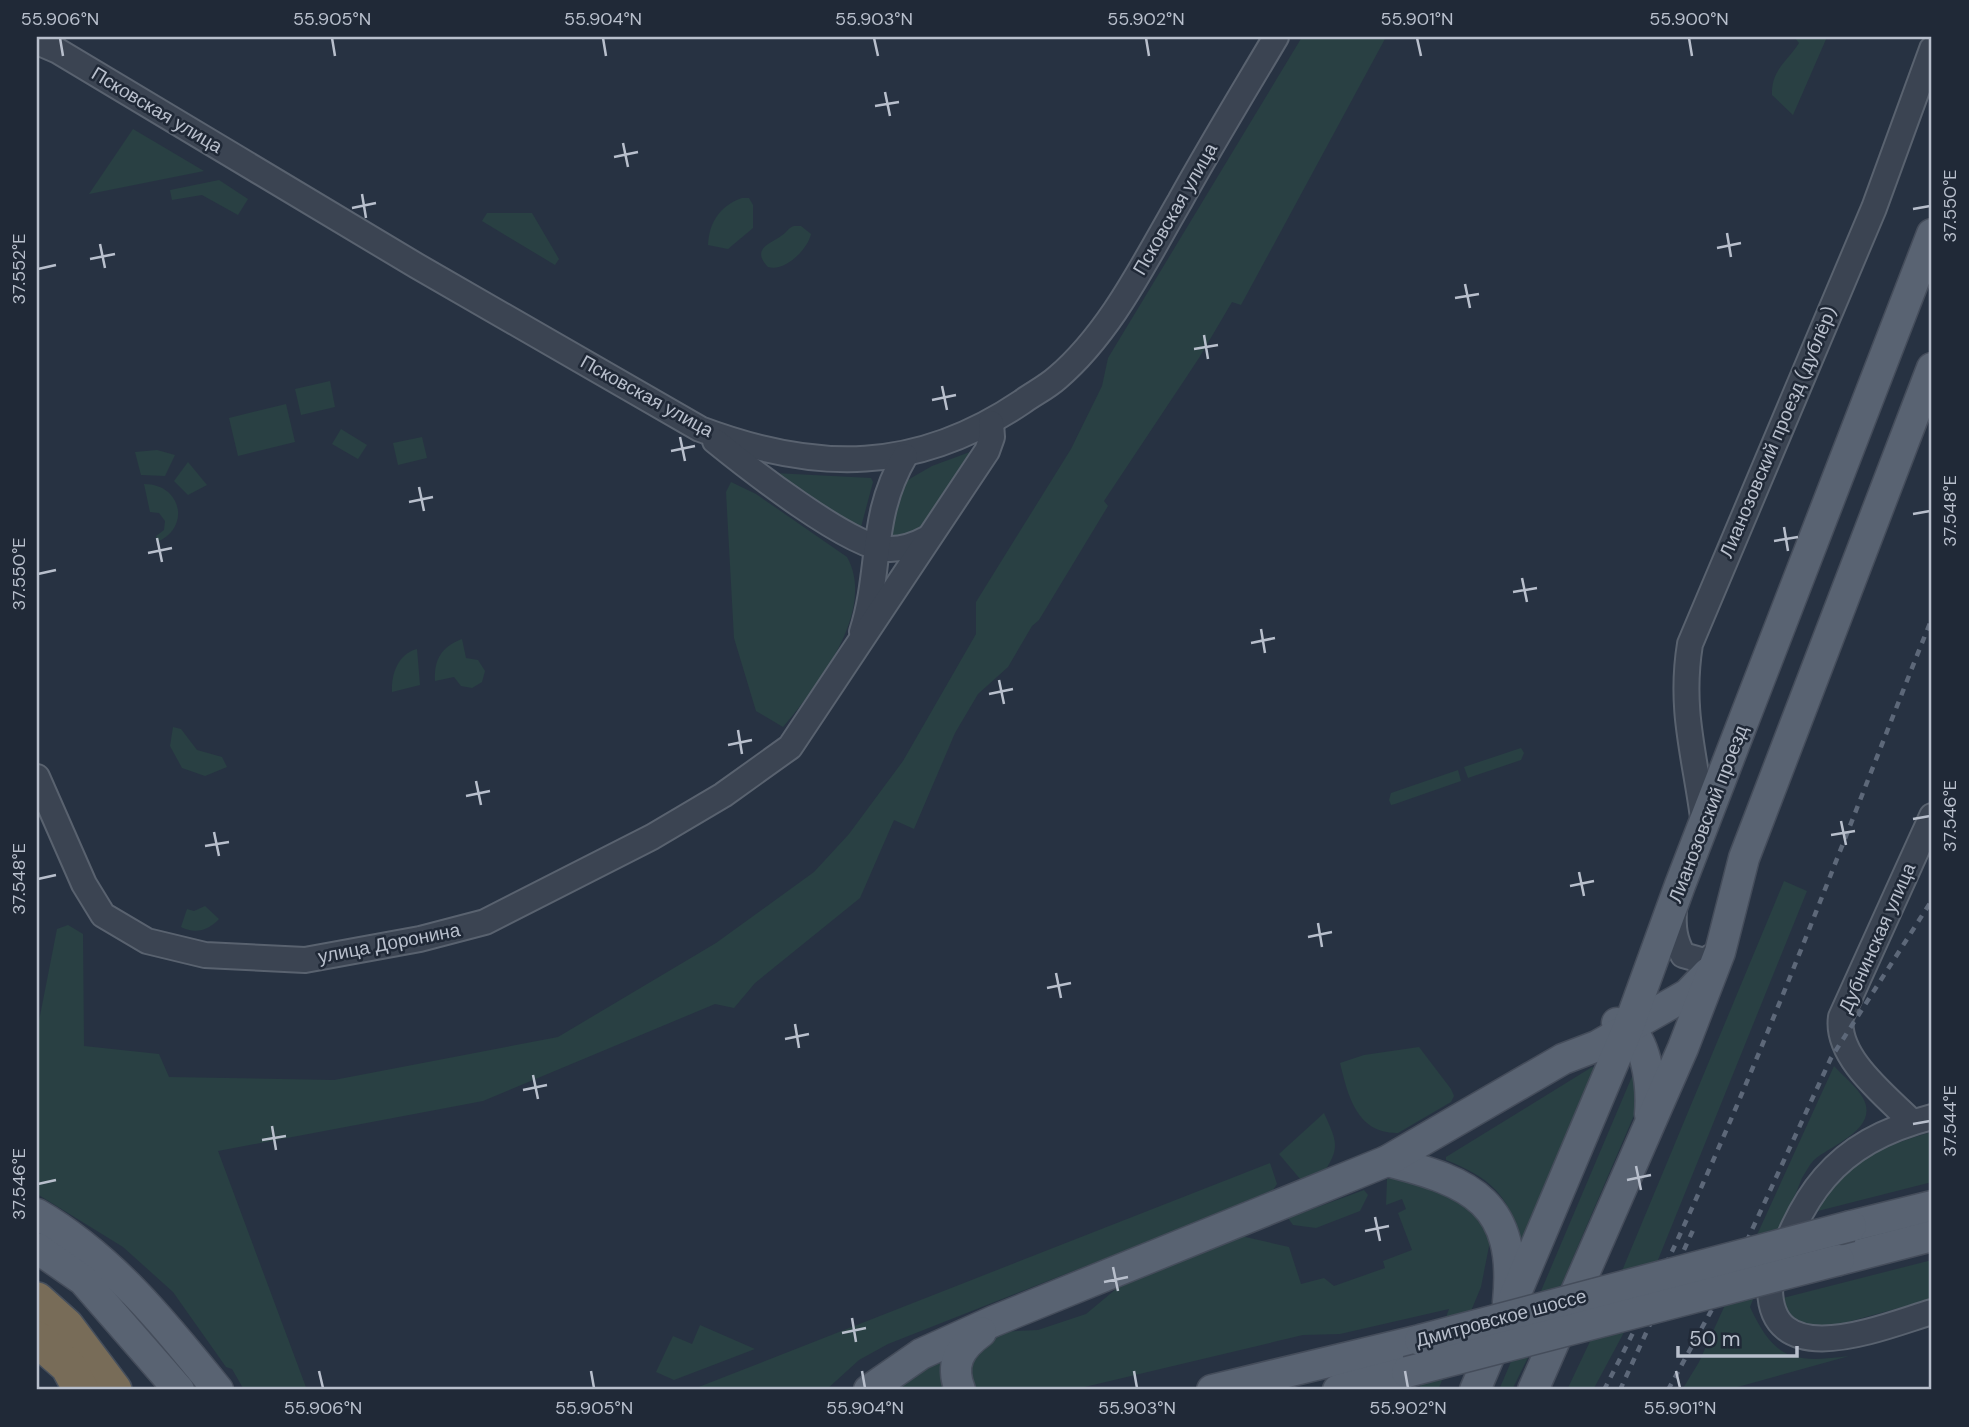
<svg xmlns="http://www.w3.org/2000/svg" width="1969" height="1427" font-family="'DM Sans',sans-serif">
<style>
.green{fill:#294043}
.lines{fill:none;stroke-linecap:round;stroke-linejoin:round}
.minor-casing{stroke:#59626f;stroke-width:28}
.major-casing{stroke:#454d5b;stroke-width:33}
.highway-casing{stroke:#464f5c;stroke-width:38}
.minor{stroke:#3b4452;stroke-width:24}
.major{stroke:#596372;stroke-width:30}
.highway{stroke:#786c58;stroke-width:35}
.rail{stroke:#5d6879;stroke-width:4.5;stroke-dasharray:7 7;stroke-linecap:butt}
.major-bridge-casing{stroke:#454d5b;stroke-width:33;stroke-linecap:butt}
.major-bridge{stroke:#596372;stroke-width:30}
.ticks{fill:none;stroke:#b8bfcc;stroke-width:2.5}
.labels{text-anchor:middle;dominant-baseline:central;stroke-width:5;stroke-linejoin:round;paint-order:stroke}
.street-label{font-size:19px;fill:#b8bfcc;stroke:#202937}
.neatline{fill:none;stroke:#b8bfcc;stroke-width:2.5}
.ticks-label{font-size:18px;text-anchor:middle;fill:#b8bfcc}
</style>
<rect width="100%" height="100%" fill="#273242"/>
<g class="green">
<path d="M1302,37H1386L1241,305L1232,302L1199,358L1104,501L1108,506L1039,620L1032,626L1008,667L978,694L955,733L914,829L894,820L860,898L755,983L734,1008L715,1004L483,1101L218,1151L307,1390H244L232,1369L226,1367L173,1292L123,1247L37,1194V1031L57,929L68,925L83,934L84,1046L159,1054L169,1077L334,1080L558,1037L716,943L814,872L849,834L903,761L976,634V602L1071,449L1102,386L1108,358Z"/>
<path d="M1794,37H1827L1793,115L1772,95C1771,70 1787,62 1799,43Z"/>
<path d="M133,129L204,171L89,194Z"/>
<path d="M219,180L248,199L238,215L202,195L172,200L170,190Z"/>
<path d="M742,198H749L753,205V228L728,249L708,245C709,222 720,206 742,198Z"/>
<path d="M487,213H532L559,259L555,265L482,221Z"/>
<path d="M794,226H801L811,234C808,249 785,272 768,267C749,247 774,243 785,233C788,230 790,227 794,226Z"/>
<path d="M330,381L335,407L301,415L295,389Z"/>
<path d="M286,404L295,442L238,456L229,418Z"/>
<path d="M341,429L367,445L358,459L332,444Z"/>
<path d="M422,437L427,458L398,465L393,443Z"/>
<path d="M978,449L925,531L896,538L890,533L899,485L932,466Z"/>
<path d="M157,450L175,455L165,476L141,475L135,452Z"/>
<path d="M188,462L207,485L188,495L174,481Z"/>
<path d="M774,473L871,478L873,482L861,527L859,530Z"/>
<path d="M731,482L756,494L847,557C877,611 817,686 783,727L756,711L734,638L726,492Z"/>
<path d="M144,484C182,484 191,528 157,542L156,536L164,530L165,521L159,513L150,512Z"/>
<path d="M462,639L466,658L478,660L485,671L482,682L472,688L461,686L454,677L435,681C434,660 441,647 462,639Z"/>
<path d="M417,649L420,685L392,692C391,674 398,654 417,649Z"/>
<path d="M173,727L181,729L197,750L222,757L227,767L205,776L182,768L170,746Z"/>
<path d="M1521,748L1524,753L1521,760L1468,778L1464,767Z"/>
<path d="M1458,770L1461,781L1395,804L1391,805L1389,800L1391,793Z"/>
<path d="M1784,881L1807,891L1643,1297L1593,1390H1567L1612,1295Z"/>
<path d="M205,906L219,919C208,931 195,934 181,927L187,909L194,911Z"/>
<path d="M1419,1047L1451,1089L1454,1096L1451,1102L1398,1133C1357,1134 1348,1096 1340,1063L1364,1055Z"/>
<path d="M1639,1060L1640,1098L1635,1113L1545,1323L1512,1390H1499Z"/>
<path d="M1834,1066C1843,1076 1857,1087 1863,1098C1880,1129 1831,1145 1814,1160C1809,1165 1806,1172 1802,1178L1750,1307C1775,1361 1794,1363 1849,1356L1727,1390H1682L1699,1362Z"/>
<path d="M1592,1067L1596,1069L1522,1240C1507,1194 1491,1178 1446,1160V1157Z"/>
<path d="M1324,1113C1337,1142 1341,1148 1322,1175L1301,1180L1279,1154Z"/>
<path d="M1932,1132V1182L1814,1212C1847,1164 1877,1147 1932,1132Z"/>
<path d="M1270,1163L1277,1184L1271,1193L888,1344L859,1360L826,1390H691Z"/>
<path d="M1410,1176L1474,1201L1495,1244L1489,1246L1481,1287L1438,1390H1419L1449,1309L1340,1334L1303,1335L1072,1390H974L968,1359L998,1332L1038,1330L1086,1314L1122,1284L1241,1236L1289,1247L1301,1284L1324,1278L1334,1286L1385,1268L1383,1261L1412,1250L1398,1213L1406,1209L1402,1199L1386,1205L1387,1179Z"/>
<path d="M1364,1190L1368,1195L1360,1211L1316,1228L1293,1225L1288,1218Z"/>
<path d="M1932,1260V1299L1822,1329L1793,1320L1779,1299Z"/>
<path d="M700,1325L755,1349L674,1380L656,1372L673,1336L692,1344Z"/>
<path d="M939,1353L945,1390H886Z"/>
</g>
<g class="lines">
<defs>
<g id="minor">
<path d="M37,42L58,51L417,266L700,429C817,473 917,473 1022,402C1033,394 1047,387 1057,378C1111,332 1145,261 1180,201C1211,145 1244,91 1276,37"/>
<path d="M715,441C747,467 849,547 887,549C902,550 915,545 928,538"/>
<path d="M862,632C882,569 869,517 905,456"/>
<path d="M37,777L84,884L103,915L147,941L205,955L305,960L420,939L485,922L652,837L723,795L790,747L987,451L992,437L991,423"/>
<path d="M1704,825C1696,759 1679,712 1690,644L1874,208L1932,49"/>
<path d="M1674,909C1673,927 1674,939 1683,955L1704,961L1720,952"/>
<path d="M1932,1117C1832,1143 1800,1195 1770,1290C1772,1375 1887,1325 1932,1312"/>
<path d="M1912,1122C1886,1096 1835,1057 1841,1017L1932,816"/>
</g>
<g id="major">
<path d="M1617,1023C1648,1030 1652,1089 1650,1114"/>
<path d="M1387,1161C1472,1182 1518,1203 1508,1302"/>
<path d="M37,1214C111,1257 165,1324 218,1390"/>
<path d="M1851,1226L1932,1206"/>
<path d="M37,1248L83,1280L179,1390"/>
<path d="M1839,1260L1932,1236"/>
<path d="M869,1390L921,1354L994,1321L1387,1161L1563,1059L1597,1046L1688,994L1708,973"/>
<path d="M960,1390C950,1364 959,1348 981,1332"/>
<path d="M1212,1390L1420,1340"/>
<path d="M1338,1390L1407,1372"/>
<path d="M1475,1390L1628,1028L1680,885L1932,234"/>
<path d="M1533,1390L1683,1048L1720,952L1744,858L1932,368"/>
</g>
<g id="highway">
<path d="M37,1300L66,1326L114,1390"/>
<path d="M37,1339L68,1366L81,1390"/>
</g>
</defs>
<use href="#minor" class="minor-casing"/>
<use href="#major" class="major-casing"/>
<use href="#highway" class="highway-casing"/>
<use href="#minor" class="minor"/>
<use href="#major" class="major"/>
<use href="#highway" class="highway"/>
<g class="rail">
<path d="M1604,1390C1733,1142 1828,877 1932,618"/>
<path d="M1620,1390L1694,1228"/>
<path d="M1668,1390L1734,1269L1831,1058L1932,900"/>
</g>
<defs>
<g id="major-bridge">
<path d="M1420,1340L1851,1226"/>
<path d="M1407,1372L1839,1260"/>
</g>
</defs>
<use href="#major-bridge" class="major-bridge-casing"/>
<use href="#major-bridge" class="major-bridge"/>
</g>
<path class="ticks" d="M60,38L63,56M332,38L335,56M603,38L606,56M874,38L878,56M1146,38L1149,56M1417,38L1421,56M1689,38L1692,56M885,92L890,116M875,106L899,102M623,143L628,167M614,157L638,152M362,194L366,218M352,208L376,203M1913,209L1930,206M1727,233L1731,257M100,244L105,268M1717,248L1741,243M90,259L115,254M38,269L56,265M1465,284L1470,308M1455,298L1479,294M1204,335L1208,359M1194,349L1218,345M942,386L947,410M932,400L956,395M680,437L685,461M671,451L695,446M419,487L424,511M409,502L433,497M1913,514L1930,511M1784,527L1788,551M157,538L162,562M1774,541L1798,537M148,553L172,548M38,574L56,570M1522,578L1527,602M1513,592L1537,588M1261,629L1265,653M1251,643L1275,638M999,680L1004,704M989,694L1013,689M738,730L742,754M728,745L752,740M476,781L481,805M466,796L490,791M1913,819L1930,816M1841,821L1846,845M214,832L219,856M1831,835L1855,831M205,846L229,842M1579,872L1584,896M38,879L56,875M1570,886L1594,881M1318,923L1322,947M1308,937L1332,932M1056,973L1061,998M1047,988L1071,983M795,1024L799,1048M785,1039L809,1034M533,1075L538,1099M523,1090L547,1085M1913,1124L1930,1121M272,1126L276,1150M262,1140L286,1136M1636,1166L1641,1190M1627,1180L1651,1175M38,1184L56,1180M1375,1217L1380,1241M1365,1231L1389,1226M1113,1267L1118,1291M1104,1282L1128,1277M852,1318L856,1342M842,1333L866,1328M319,1371L323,1388M591,1371L594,1388M862,1371L865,1388M1134,1371L1137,1388M1405,1371L1408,1388M1676,1371L1680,1388"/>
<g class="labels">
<g class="street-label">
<text transform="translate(157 110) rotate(31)">Псковская улица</text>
<text transform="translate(1175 209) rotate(-60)">Псковская улица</text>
<text transform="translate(647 396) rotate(29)">Псковская улица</text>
<text transform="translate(1778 432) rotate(-67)">Лианозовский проезд (дублёр)</text>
<text transform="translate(1708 814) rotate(-69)">Лианозовский проезд</text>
<text transform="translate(1877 938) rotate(-66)">Дубнинская улица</text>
<text transform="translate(389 943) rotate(-11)">улица Доронина</text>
<text transform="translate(1501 1318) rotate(-15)">Дмитровское шоссе</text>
</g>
</g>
<rect width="1969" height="1427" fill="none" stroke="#202937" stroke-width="77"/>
<path d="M1678 1346v10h119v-10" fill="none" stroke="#b8bfcc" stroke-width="3.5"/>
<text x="1689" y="1346" font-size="21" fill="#b8bfcc" stroke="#202937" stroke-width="5" paint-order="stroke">50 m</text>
<rect x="38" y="38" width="1892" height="1350" class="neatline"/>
<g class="ticks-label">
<text x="60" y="25">55.906°N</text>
<text x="332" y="25">55.905°N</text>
<text x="603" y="25">55.904°N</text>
<text x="874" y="25">55.903°N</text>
<text x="1146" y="25">55.902°N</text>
<text x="1417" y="25">55.901°N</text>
<text x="1689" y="25">55.900°N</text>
<text transform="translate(1950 206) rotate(-90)" y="6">37.550°E</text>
<text transform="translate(19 269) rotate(-90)" y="6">37.552°E</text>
<text transform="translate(1950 511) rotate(-90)" y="6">37.548°E</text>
<text transform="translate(19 574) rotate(-90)" y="6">37.550°E</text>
<text transform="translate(1950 816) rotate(-90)" y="6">37.546°E</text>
<text transform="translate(19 879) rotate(-90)" y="6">37.548°E</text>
<text transform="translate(1950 1121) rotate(-90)" y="6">37.544°E</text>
<text transform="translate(19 1184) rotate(-90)" y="6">37.546°E</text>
<text x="323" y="1414">55.906°N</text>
<text x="594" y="1414">55.905°N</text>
<text x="865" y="1414">55.904°N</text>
<text x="1137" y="1414">55.903°N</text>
<text x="1408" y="1414">55.902°N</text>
<text x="1680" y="1414">55.901°N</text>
</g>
</svg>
